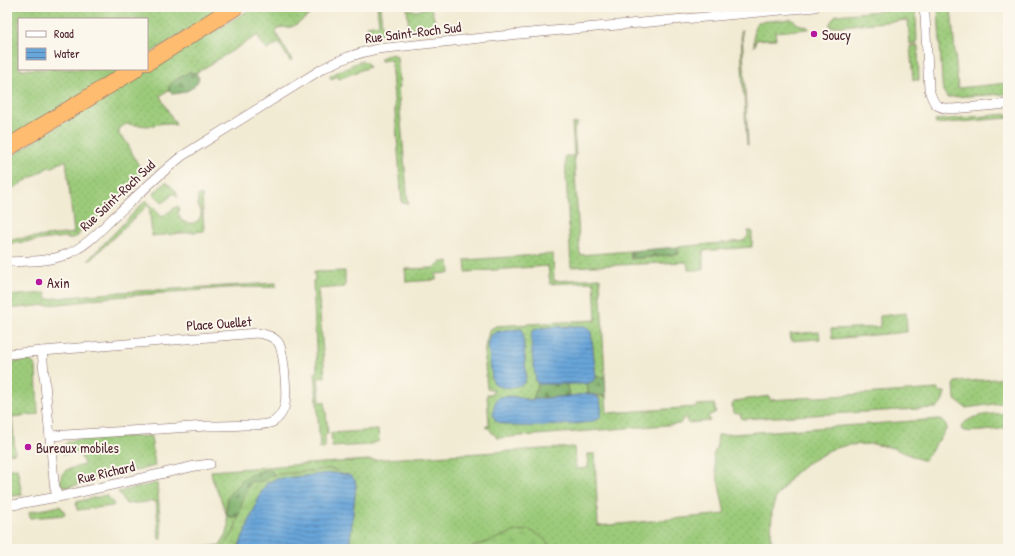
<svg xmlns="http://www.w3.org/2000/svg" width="1015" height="556" font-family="'Patrick Hand',sans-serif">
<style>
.grass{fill:url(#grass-dots);stroke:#737552;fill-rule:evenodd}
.forest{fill:url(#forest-firs);stroke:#64674a}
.wetland{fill:url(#wetland-marsh);stroke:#737552}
.water{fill:url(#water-rules);stroke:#596282}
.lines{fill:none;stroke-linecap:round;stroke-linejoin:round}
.street-casing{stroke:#856666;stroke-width:10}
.highway-casing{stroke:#856666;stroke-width:18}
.street{stroke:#fff;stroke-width:9}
.highway{stroke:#fdbc70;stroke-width:17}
.poi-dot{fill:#b5179e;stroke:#fbf7ec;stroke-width:1.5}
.labels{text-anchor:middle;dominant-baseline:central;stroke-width:4;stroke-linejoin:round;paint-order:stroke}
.street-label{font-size:14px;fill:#4a1f2b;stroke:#fbf7ec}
.poi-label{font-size:14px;fill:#4a1f2b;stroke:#fbf7ec;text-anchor:start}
</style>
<defs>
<pattern id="grass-dots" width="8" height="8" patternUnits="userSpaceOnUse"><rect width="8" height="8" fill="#9ccb7a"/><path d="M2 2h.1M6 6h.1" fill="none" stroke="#88ae6a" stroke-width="1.8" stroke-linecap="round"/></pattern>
<pattern id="forest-firs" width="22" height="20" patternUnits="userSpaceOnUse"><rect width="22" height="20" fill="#7daf6a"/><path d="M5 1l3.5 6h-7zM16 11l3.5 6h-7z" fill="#688e57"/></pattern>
<pattern id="wetland-marsh" width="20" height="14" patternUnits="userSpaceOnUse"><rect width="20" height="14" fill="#9ccb7a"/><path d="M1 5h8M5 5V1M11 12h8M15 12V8" fill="none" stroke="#88ae6a"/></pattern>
<pattern id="water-rules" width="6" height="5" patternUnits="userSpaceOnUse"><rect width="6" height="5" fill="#68a5d9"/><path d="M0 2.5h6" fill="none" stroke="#5886b0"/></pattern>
</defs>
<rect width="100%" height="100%" fill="#fbf7ec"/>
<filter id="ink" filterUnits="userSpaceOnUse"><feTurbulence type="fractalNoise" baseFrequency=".025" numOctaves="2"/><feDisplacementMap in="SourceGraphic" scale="8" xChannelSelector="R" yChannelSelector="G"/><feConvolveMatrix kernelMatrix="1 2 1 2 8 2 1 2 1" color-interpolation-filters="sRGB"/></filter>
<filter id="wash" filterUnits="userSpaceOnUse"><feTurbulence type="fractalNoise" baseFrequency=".012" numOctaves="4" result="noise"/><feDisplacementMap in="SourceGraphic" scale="16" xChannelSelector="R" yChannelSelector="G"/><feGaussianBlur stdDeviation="0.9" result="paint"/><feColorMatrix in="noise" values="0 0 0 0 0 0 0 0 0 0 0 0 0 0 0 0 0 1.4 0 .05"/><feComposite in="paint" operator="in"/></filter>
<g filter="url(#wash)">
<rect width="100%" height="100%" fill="#f2ebd4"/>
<g class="grass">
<path d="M7,7H225L147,55V19H19V69H125L7,141Z"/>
<path d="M254,7H318C315,11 295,27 291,27C287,28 282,27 278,28L276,33L292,60L290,61L279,43L267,50L259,39L258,35L196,73L189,72L169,86V90L160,96L176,125L164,123L148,126L126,124L119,129V135L126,141L143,174L120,197L79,233L78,236L70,239H67V237L7,244V240L74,233L66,160L51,168L49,167L7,192V159L85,109Z"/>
<path d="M377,7H380L383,33L381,34L370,37L368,36L367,26L379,24Z"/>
<path d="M428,7L432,10L436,28L409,30L407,9L417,11Z"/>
<path d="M938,7H951L958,88L1008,83V94L950,97H947L943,91L942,83Z"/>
<path d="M909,8C913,10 915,11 916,15L917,44H910L908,20L830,27V23L836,15Z"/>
<path d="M792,19L798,24L808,27L809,29L775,32L776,39L756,40L755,46L754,47V28L757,22Z"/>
<path d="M741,30H742L748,145H747L744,95L743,92Z"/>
<path d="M910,46H918L919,80H913Z"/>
<path d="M394,54L397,57L400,87H398L408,203H402L391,60L381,61V58L388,55Z"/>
<path d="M361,61C366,61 367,63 369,67L339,79L338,76L331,79L330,76L341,70L346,69L350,67L351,65Z"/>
<path d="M1008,114V118L936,124L935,121L937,120Z"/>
<path d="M578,123L574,130L576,155L574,156L580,255L630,251L631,259L679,254L678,247L743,241L748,236V231H752V247L703,251V270H688L687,262L571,267L565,156H574L572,124Z"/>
<path d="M166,182L176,191L178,198L174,193L163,203L154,194L155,192Z"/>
<path d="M198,195H202L204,231L152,236L149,204L89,261V259L146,200L162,217L177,206L179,207C174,225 199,229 201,214C202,210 199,208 198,205C198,202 198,198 198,195Z"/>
<path d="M553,254L554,281L600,278L605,377H596L591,332L571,326L540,328L534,330L536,381L538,384L533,399L529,400L511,396L542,426L590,422L601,407L600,399L597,396H606L607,413L697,407V405L714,404L716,412L708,416L710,421L688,423L686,420L687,418V417L682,420L680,424L497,438L495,435L492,433L489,428H486V426H491L489,424L487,394H493V389H487C486,375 484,361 485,348C485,341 489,336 489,330L496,326L596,320L594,282L550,284L548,266L466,272L465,260ZM522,329L523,333L526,376L525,382L491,363L488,342L497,332L505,330Z"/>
<path d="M440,262H449L450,273L436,274V280L406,282L405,269L434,268Z"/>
<path d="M345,271V287L318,289L325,377L318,378L320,402H325L328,434L325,435V448H320L315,372L317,371L313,281L315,280L314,272Z"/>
<path d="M276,283V287C260,288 244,287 227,288L101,298L85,300L80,302L7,309V296L46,293L47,299L121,292Z"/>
<path d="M906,313L907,332L832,339L831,329L880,327V316Z"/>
<path d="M819,332L820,339L791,341L790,334Z"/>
<path d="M29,360L33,363L36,367L38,414L12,417L15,453L7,454V363Z"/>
<path d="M1008,378V402L966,408L955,400L954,383L956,382Z"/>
<path d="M587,383L588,394L569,396V393L566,384Z"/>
<path d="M938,389L939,392H945C943,399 943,405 936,408L742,419L740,414L733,413L732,405L735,401L769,396L770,400Z"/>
<path d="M1008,413V428C997,429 970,434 962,430L961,427C972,412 992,415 1008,413Z"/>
<path d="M940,419C945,422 947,424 946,430L924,461L893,448L873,444L848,445L832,449L806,464L793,475L776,497L772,510L771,539L772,549H550L547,543L487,542L466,549H349L356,486L355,480L349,475L341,474L337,470L328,469L273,475L270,470L240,484L232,490L227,516L238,518L234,532L222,549H194L220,545C223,539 228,534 228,528C230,516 216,490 212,478L211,471L291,465L574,447L576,469L588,468V454H595L598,526L725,514L713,456L717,445L718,435Z"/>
<path d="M378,430L379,441L368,445L332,447L331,433Z"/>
<path d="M151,436L155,466L68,487L64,486L61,484C59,467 72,469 84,465L80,453L64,454L60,451C64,441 73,440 82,438Z"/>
<path d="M17,468L22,495L7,497V469Z"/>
<path d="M157,483L162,539H159L156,501L126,504L118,492Z"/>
<path d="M106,495L114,504L113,506L77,510L76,502Z"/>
<path d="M60,506L64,511L65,515L30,518L29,512Z"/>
</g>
<g class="forest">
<path d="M189,72L196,73L199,78C196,89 184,93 173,94L169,90V86L175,80Z"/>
<path d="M678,247L679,254L631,259L630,251Z"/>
<path d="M596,377H605L606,396L588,394L587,383L593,381Z"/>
<path d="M538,384H566L569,393V396L533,399Z"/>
<path d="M271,469L273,475L266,480L258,482L245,494L238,518L227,516V499L232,490L240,484L242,479L257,472Z"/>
</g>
<g class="wetland">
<path d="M328,469L337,470L341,474L332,473L275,479L267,483L261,493L238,549H222L234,532L245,494L251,481C262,483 265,481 273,475Z"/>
<path d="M529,530C540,535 545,537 550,549H466L487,542L513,532Z"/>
</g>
<g class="water">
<path d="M571,326H586L591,332L596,377L593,381L586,384H538L536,381C535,373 528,335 533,331C539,326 562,327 571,326Z"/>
<path d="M522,329L523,333L526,376L525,382C519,387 506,389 498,386C495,385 493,382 492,379L488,342L490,336L497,332L505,330Z"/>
<path d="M588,394L597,396C601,401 604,414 598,419C590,425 529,427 518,426C510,426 503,424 496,421L493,415L494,406L496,400L500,397L511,396L529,400Z"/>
<path d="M332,473L349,475L355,480L356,486L349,549H238L261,493L267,483L275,479Z"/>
</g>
</g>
<g filter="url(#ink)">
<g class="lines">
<defs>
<g id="street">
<path d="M923,7L925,16L929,89C933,104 936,108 952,109L1008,104"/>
<path d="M7,262C26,261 47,262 65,255C84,248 99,232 113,218C136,197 158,175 182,156L322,69C340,59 357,53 377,49L519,34L815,7"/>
<path d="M42,351L54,481L55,489L58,497"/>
<path d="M7,354L257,333C265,334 273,336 278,342C284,350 288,398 284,408C282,413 278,419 273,422C264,426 253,425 243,425C231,426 219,426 207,426C155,429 102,433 50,436"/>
<path d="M7,506L63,496L195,466L210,464"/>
</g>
<g id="highway">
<path d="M147,62L235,7"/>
<path d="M7,148L135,69"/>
</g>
</defs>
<use href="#street" class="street-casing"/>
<use href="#highway" class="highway-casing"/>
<use href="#street" class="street"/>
<use href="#highway" class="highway"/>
</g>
</g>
<g class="poi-dot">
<circle cx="814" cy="34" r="4"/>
<circle cx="39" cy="282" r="4"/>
<circle cx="28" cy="447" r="4"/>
</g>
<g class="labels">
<g class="street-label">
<text transform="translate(413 32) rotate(-7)">Rue Saint-Roch Sud</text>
<text transform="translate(117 195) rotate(-43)">Rue Saint-Roch Sud</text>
<text transform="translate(219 323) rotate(-4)">Place Ouellet</text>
<text transform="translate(106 472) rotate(-13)">Rue Richard</text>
</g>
<g class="poi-label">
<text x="822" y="34">Soucy</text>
<text x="47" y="282">Axin</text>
<text x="36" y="447">Bureaux mobiles</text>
</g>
</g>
<rect width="1015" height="556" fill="none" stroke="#fbf7ec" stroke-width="24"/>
<rect x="18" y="18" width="130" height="52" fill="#fbf7ec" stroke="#b4a19f"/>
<rect x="26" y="31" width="20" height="6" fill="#ffffff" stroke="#b4a19f"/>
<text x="54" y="38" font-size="12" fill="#4a1f2b">Road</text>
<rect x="26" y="48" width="20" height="12" fill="url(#water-rules)" stroke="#b4a19f"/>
<text x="54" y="58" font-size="12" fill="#4a1f2b">Water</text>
</svg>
